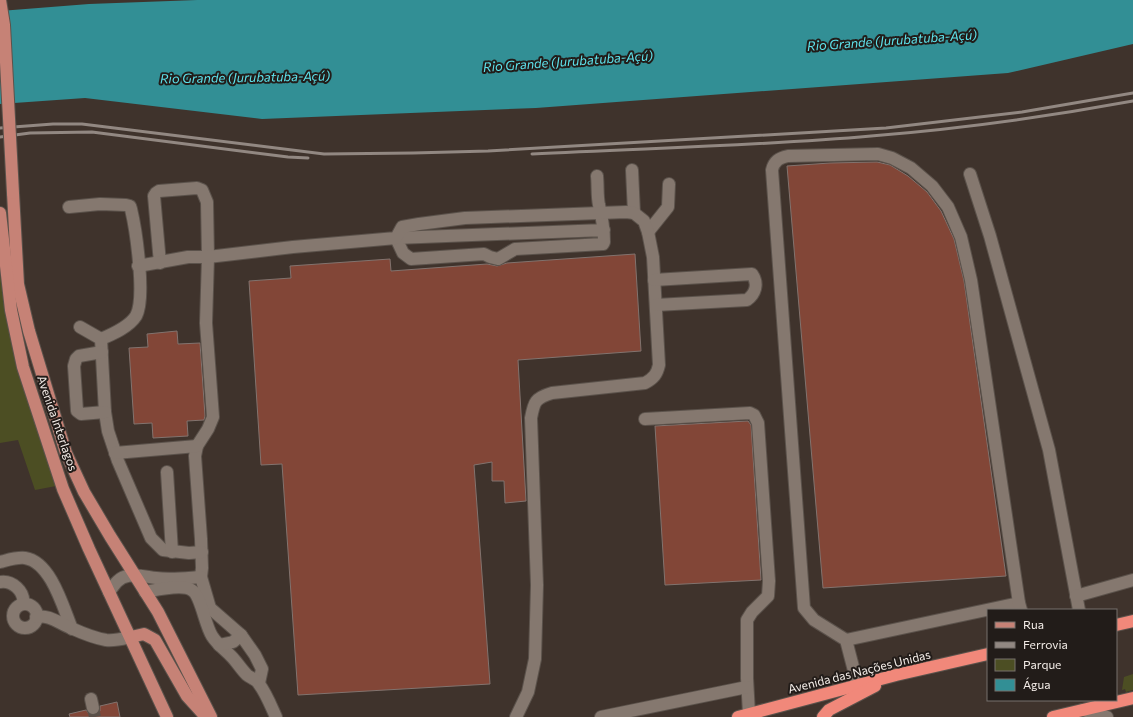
<svg xmlns="http://www.w3.org/2000/svg" width="1133" height="717" font-family="Commissioner,sans-serif">
<style>
.green{fill:#4c4e23}
.water{fill:#328f95}
.building{fill:#824637;stroke:#82736e}
.lines{fill:none;stroke-linecap:round;stroke-linejoin:round}
.minor-tunnel{stroke:#5a4f48;stroke-width:12;stroke-dasharray:12 6;stroke-linecap:butt}
.minor-casing{stroke:#5b524b;stroke-width:14}
.major-casing{stroke:#5b524b;stroke-width:14}
.highway-casing{stroke:#5b524b;stroke-width:14}
.minor{stroke:#85786f;stroke-width:12}
.major{stroke:#c68276;stroke-width:12}
.highway{stroke:#f1887a;stroke-width:12}
.rail{stroke:#928882;stroke-width:3}
.major-bridge-casing{stroke:#5b524b;stroke-width:14;stroke-linecap:butt}
.major-bridge{stroke:#c68276;stroke-width:12}
.labels{text-anchor:middle;dominant-baseline:central;stroke-width:4;stroke-linejoin:round;paint-order:stroke}
.street-label{font-size:12px;fill:#f4ede8;stroke:#221c19}
.water-label{font-size:13px;font-style:italic;fill:#5ee3ec;stroke:#221c19}
</style>
<rect width="100%" height="100%" fill="#3f332c"/>
<g class="green">
<path d="M0,272L8,325L56,486L35,490L18,440L0,443Z"/>
<path d="M1133,674V690L1126,692L1125,689L1122,690L1124,677Z"/>
</g>
<path class="water" d="M197,0H1133V44L1008,73L536,108L262,119L85,98L0,104V11L89,4Z"/>
<g class="building">
<path d="M877,162L890,165L908,176L927,192L941,211L954,239L964,281L1006,576L823,588L787,166L830,163Z"/>
<path d="M635,254L641,351L518,360L526,501L505,503L504,481H492V462L474,465L490,684L298,695L282,464L261,465L249,281L291,278L290,266L390,259L391,271L487,264L497,266L507,263Z"/>
<path d="M177,331L178,344L200,343L205,416L204,420L187,421L188,436L153,438L152,423L134,424L129,348L148,347L147,334Z"/>
<path d="M748,421L751,425L761,580L665,585L655,426Z"/>
<path d="M117,702L120,717H70L69,714L86,710L90,715H95L100,711V706Z"/>
</g>
<g class="lines">
<path class="minor-tunnel" d="M93,708L95,717"/>
<defs>
<g id="minor">
<path d="M632,170L634,213"/>
<path d="M970,174L990,236L1049,450L1079,610"/>
<path d="M597,176C598,185 597,196 599,205C602,217 604,229 604,242L603,244L515,249L498,259L490,257L484,254L411,259L403,253L396,238L604,230"/>
<path d="M69,207L100,204L126,205L130,206L131,209C136,230 146,298 136,316C129,327 113,334 101,339"/>
<path d="M648,232L668,207L669,184"/>
<path d="M160,263L154,196L156,193L159,191L197,188L202,190L207,202L208,257L206,323L213,417L208,429L197,446L195,456L201,539L202,568L201,577"/>
<path d="M138,266L188,257H208L293,247L396,238L402,227L419,224L465,218L626,212L634,213L644,221L648,232L653,257L659,365C657,374 654,378 645,383L552,393C535,398 534,402 531,418L537,585L535,659L528,692L516,717"/>
<path d="M654,280L752,274C759,284 755,294 747,300L656,305"/>
<path d="M80,327L101,339L105,412L108,431L118,461L151,538L163,550L189,553L202,552"/>
<path d="M102,352L79,356L76,359L74,366L77,411L81,414L105,412"/>
<path d="M645,419L750,413L754,415L758,423L769,581L768,596L752,612L747,620V678L749,714"/>
<path d="M115,453L197,446"/>
<path d="M167,472L172,552"/>
<path d="M0,562C8,560 17,557 25,558C51,562 63,607 72,629"/>
<path d="M0,582C12,580 25,591 23,604"/>
<path d="M109,592C114,585 119,577 128,576C137,574 147,577 156,578C171,580 186,578 201,577L210,608L241,635L255,655L262,669L259,683"/>
<path d="M145,592C156,590 184,583 193,591C201,597 205,625 212,636C217,644 225,650 231,656C237,662 241,669 247,675C251,678 257,680 259,684C266,693 271,706 276,717"/>
<path d="M1076,596L1133,580"/>
<circle cx="25" cy="616" r="12"/>
<path d="M36,617C49,614 60,624 71,628C82,633 94,638 106,640C115,641 122,639 131,637"/>
<path d="M846,640L1019,603"/>
<path d="M219,645L233,642L241,635"/>
<path d="M858,686L846,640L814,620L804,608L772,170C774,161 779,158 788,156L878,154L892,158L911,168L932,186L948,207L961,237L971,280L1019,603L1021,610"/>
<path d="M91,699L93,708"/>
<path d="M1083,710L1107,717"/>
<path d="M601,717L747,687"/>
</g>
<g id="major">
<path d="M13,193L18,284L29,331L66,453L84,492L110,536L158,612L211,717"/>
<path d="M0,213L11,310L23,367L63,489L89,549L167,717"/>
<path d="M131,637L144,634L155,640L187,696L206,717"/>
</g>
<g id="highway">
<path d="M1116,625L1133,621"/>
<path d="M738,717L896,675L988,654"/>
<path d="M823,717L829,710L875,686"/>
<path d="M1053,717L1133,698"/>
</g>
</defs>
<use href="#minor" class="minor-casing"/>
<use href="#major" class="major-casing"/>
<use href="#highway" class="highway-casing"/>
<use href="#minor" class="minor"/>
<use href="#major" class="major"/>
<use href="#highway" class="highway"/>
<g class="rail">
<path d="M0,128L53,124H82L324,154L413,153L488,151L886,128L1022,112L1133,93"/>
<path d="M0,137L30,133L92,132L288,157L308,158"/>
<path d="M532,154C645,148 759,146 871,136C959,129 1046,117 1133,101"/>
</g>
<defs>
<path id="major-bridge" d="M0,0L4,25L13,193"/>
</defs>
<use href="#major-bridge" class="major-bridge-casing"/>
<use href="#major-bridge" class="major-bridge"/>
</g>
<g class="labels">
<g class="street-label">
<text transform="translate(58 423) rotate(71)">Avenida Interlagos</text>
<text transform="translate(859 671) rotate(-14)">Avenida das Nações Unidas</text>
</g>
<g class="water-label">
<text transform="translate(892 40) rotate(-4)">Rio Grande (Jurubatuba-Açú)</text>
<text transform="translate(568 61) rotate(-4)">Rio Grande (Jurubatuba-Açú)</text>
<text transform="translate(245 77) rotate(-1)">Rio Grande (Jurubatuba-Açú)</text>
</g>
</g>
<rect x="987" y="609" width="130" height="92" fill="#221c19" stroke="#76706c"/>
<rect x="995" y="622" width="20" height="6" fill="#c68276" stroke="#76706c"/>
<text x="1023" y="629" font-size="12" fill="#f4ede8">Rua</text>
<rect x="995" y="642" width="20" height="6" fill="#928882" stroke="#76706c"/>
<text x="1023" y="649" font-size="12" fill="#f4ede8">Ferrovia</text>
<rect x="995" y="659" width="20" height="12" fill="#4c4e23" stroke="#76706c"/>
<text x="1023" y="669" font-size="12" fill="#f4ede8">Parque</text>
<rect x="995" y="679" width="20" height="12" fill="#328f95" stroke="#76706c"/>
<text x="1023" y="689" font-size="12" fill="#f4ede8">Água</text>
</svg>
